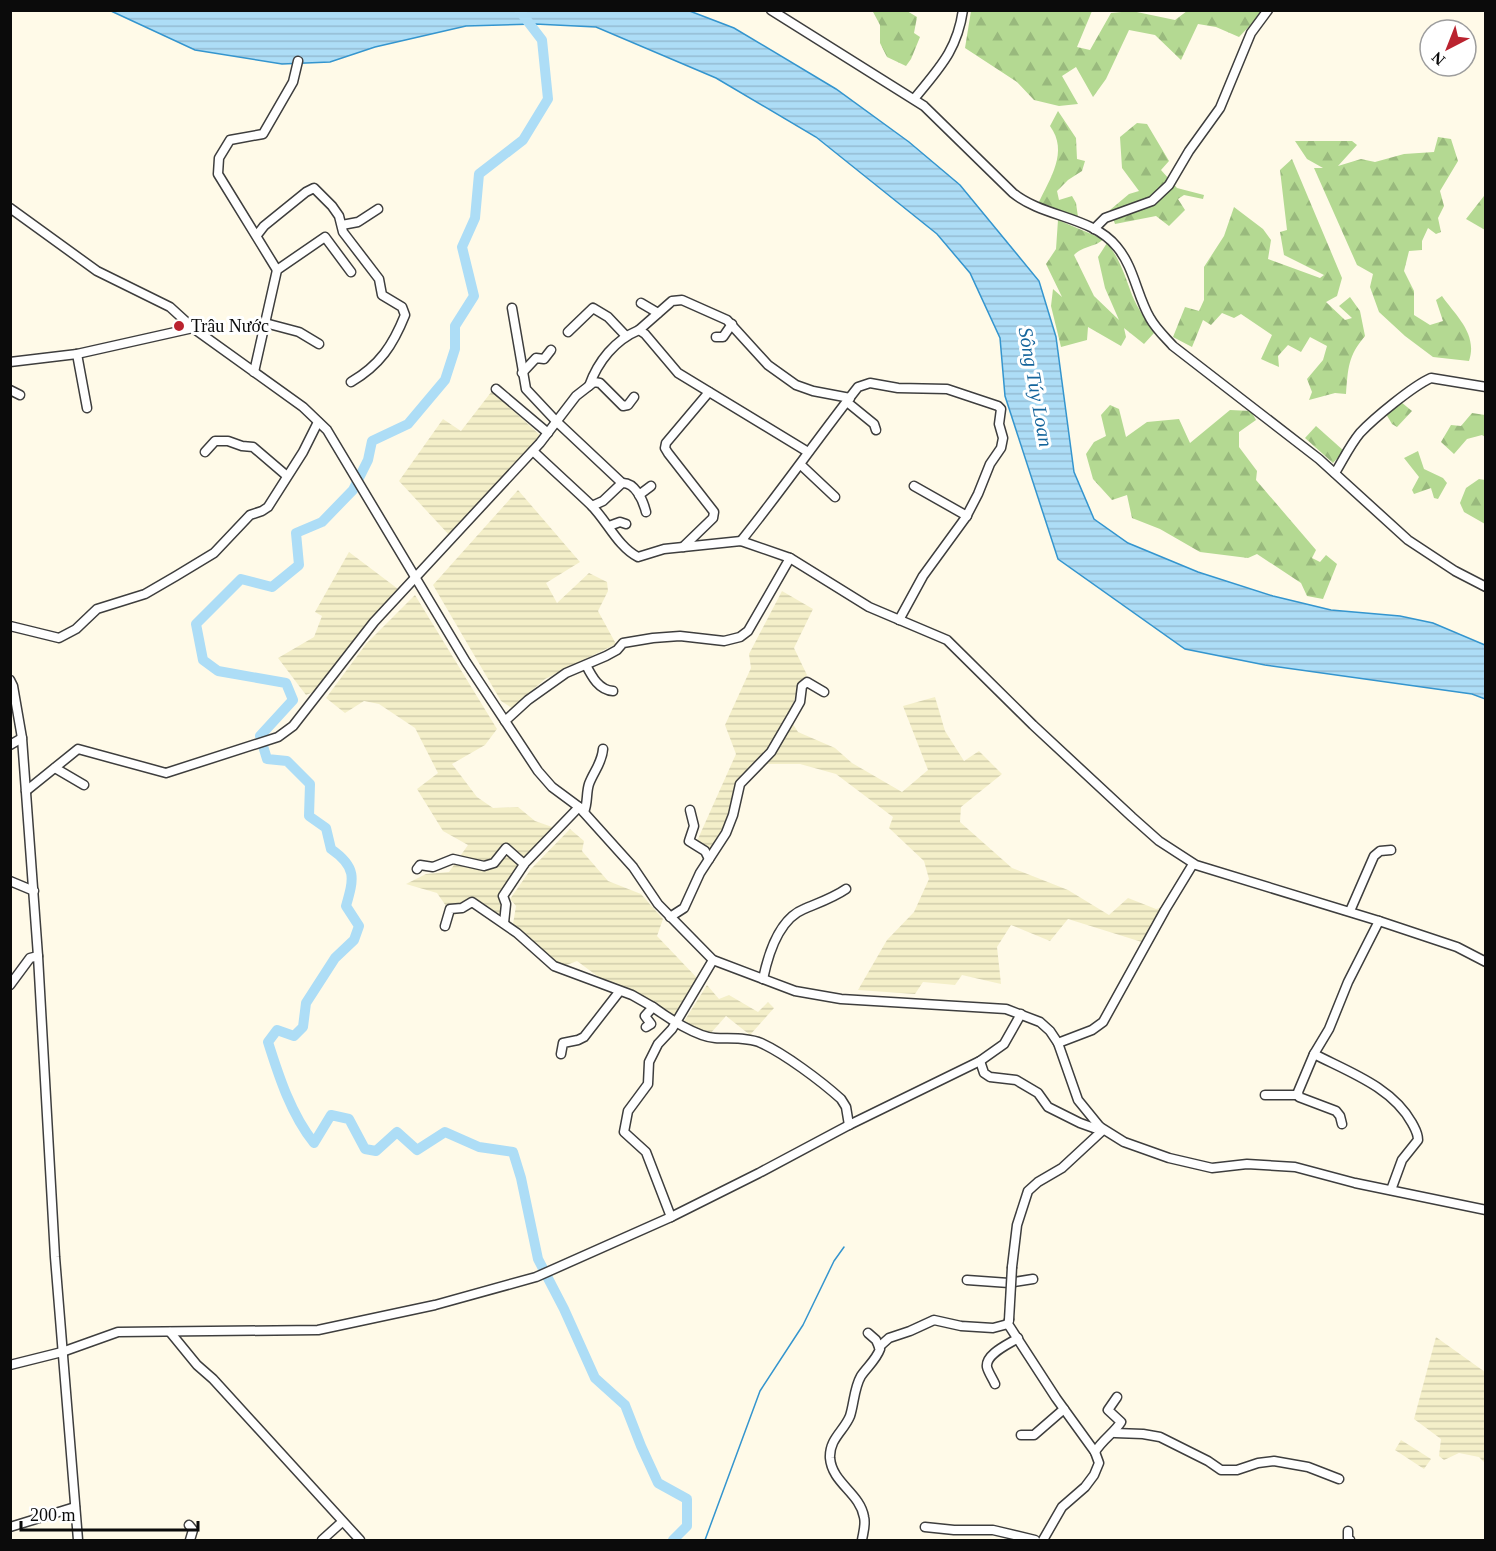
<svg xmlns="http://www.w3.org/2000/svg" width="1496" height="1551" font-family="Georgia,serif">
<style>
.farmland{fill:url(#farmland-rules)}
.forest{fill:url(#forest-firs)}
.water{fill:url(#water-rules);stroke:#3495ce;stroke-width:1.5}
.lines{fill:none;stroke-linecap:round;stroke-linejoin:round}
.stream{stroke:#3495ce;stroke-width:1.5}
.river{stroke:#adddf6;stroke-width:10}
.minor-casing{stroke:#3e3e3e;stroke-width:11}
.minor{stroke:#fff;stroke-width:8}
.minor-bridge-casing{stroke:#3e3e3e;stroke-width:11;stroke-linecap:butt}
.minor-bridge{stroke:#fff;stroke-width:8}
.poi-dot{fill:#ba232f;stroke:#fff;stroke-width:2}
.labels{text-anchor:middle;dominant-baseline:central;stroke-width:6;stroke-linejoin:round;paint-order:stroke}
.poi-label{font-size:18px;fill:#0b0b0b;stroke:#fff;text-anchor:start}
.water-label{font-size:20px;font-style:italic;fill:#15659c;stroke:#fff}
</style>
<defs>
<pattern id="farmland-rules" width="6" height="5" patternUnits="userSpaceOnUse" patternTransform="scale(1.5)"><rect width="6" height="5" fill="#f4efc9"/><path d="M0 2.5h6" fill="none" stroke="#d0ccab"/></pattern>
<pattern id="forest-firs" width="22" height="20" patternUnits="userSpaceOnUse" patternTransform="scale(1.5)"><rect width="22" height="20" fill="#b4d992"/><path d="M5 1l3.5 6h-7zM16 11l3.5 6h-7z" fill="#99b97d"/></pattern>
<pattern id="water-rules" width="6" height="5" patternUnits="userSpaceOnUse" patternTransform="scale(1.5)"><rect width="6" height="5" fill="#adddf6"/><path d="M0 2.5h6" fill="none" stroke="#94bcd2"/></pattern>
</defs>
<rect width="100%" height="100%" fill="#fffae8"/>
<g class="farmland">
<path d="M492,391L542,437L451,537L399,481L443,419L461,431Z"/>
<path d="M518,490L580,562L546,583L557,603L589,573L607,582L608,591L598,611L616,644L545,679L512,708L501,701L433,585Z"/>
<path d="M349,552L402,592L320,689L306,695L278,658L314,637L322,616L315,612Z"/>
<path d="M782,591L813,609L794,648L807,675L799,684L789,718L798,732L835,748L852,763L902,792L928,770L903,706L935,697L945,731L964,761L979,751L1002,774L961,807L960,822L1012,868L1068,890L1109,915L1128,898L1156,909L1168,906L1145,943L1068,919L1050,941L1011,925L997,947L1001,984L962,975L955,985L923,982L915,994L858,990L887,940L914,912L929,879L924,861L889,828L893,817L836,774L800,764H754L737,783L725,834L712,853L697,841L736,754L725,725L751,668L749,654Z"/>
<path d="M415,595L497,729L485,745L452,764L477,797L493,808L518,807L535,821L555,828L500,894L502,912L500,922L476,902L453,916L437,893L406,884L426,874L449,872L468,845L443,831L417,789L438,773L415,728L379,704L364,701L345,713L326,698L366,644Z"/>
<path d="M570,829L584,841L582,851L608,881L641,894L663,919L657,936L698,979L676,1018L608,984L577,961L561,967L513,924L516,906L510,899L531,869Z"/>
<path d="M707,985L719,999L729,995L758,1012L768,1002L774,1008L750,1035L726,1016L710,1034L683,1023Z"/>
<path d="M1436,1337L1485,1372V1463L1479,1457L1459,1453L1444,1460L1439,1456L1441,1439L1414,1419Z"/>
<path d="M1401,1440L1431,1459L1424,1469L1395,1450Z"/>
</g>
<g class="forest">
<path d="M872,10L907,11L917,17L914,33L920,37L911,59L906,66L887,57L880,43V25Z"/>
<path d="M971,11H1092L1077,47L1090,50L1111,13L1132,11L1175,20L1187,11H1264L1239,37L1216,27L1198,24L1181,60L1155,35L1129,30L1106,79L1093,97L1076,67L1062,76L1078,104L1059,106L1034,100L1017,82L965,48Z"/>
<path d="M1058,111L1076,138L1077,159L1085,161L1082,171L1068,180L1057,191L1059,200L1072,196L1076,203L1078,217L1038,204C1050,178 1069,152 1050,126Z"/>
<path d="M1137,123L1147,124L1169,161L1161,170L1177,188L1204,195L1203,199L1184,195L1178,199L1185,210L1169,226L1156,216L1115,224L1110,210L1129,194L1139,191L1122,168L1120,137Z"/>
<path d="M1438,137L1451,139L1458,161L1440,191L1444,206L1438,218L1441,232L1436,234L1428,228L1422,241V250L1409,251L1404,271L1414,291V315L1430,325L1443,321L1436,300L1442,296C1456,316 1478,334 1469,361L1433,357L1405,336L1379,312L1370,287L1373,274L1357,265L1314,168H1323L1307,159L1295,141H1352L1357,145L1338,166L1361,159L1375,162L1404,154L1434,152Z"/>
<path d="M1292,159L1342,278L1337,296L1326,302L1345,320L1352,318L1339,306L1350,297L1360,311L1365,336C1348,356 1348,368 1346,394L1335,393L1309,400L1312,392L1307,379L1323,360L1327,346L1310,337L1301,352L1288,345L1278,356L1279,367L1261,359L1272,335L1241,314L1234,318L1222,313L1211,325L1203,320L1192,347L1173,337L1185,307L1199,311L1204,300V267L1224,236L1234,207L1263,229L1271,240L1268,259L1320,278L1324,275L1284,255L1280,232L1287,230L1280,170Z"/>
<path d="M1484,196H1485V230L1466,219Z"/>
<path d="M1058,220L1103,239C1097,247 1084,245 1074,255L1094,296L1119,320L1105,288L1098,257L1107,243C1120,259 1125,276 1132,295C1137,308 1147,321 1154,333L1144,344L1124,328L1126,337L1121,346L1088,327L1087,340L1061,347L1051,306L1053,289L1062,297L1046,264L1056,249Z"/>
<path d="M1401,402L1412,411L1397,427L1392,424L1386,414Z"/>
<path d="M1110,405L1119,409L1126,437L1147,422L1179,419L1190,443L1230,410L1251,411L1256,420L1239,432V447L1257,471L1256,480L1316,550L1312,558L1320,562L1326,555L1337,564L1323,599L1307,596L1301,583L1257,554L1248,558L1200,552L1160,529L1132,518L1127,495L1112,500L1093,479L1086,454L1094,442L1106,436L1101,415Z"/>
<path d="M1472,413L1485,415V437L1482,435L1467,439L1454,454L1441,442L1451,425L1461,426Z"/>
<path d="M1316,426L1344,451L1333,463L1305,438Z"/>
<path d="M1418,451L1424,469L1443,478L1447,483L1438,499L1434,498L1431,488L1414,494L1412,490L1419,477L1404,458Z"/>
<path d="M1479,479L1485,480V524L1464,512L1460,503L1466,488Z"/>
</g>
<path class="water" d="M687,10L734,28L836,89L909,142L960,185L1039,281L1056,337L1074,472L1094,519L1128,543L1198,572L1273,596L1331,610L1400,616L1433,623L1485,645V699L1472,694L1265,665L1185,649L1058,559L1005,396L1000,338L970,273L937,234L816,137L716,78L596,27L535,24L466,26L375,47L330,62L282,64L195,50L111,11Z"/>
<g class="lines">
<path class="stream" d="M705,1540L760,1391L803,1325L834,1261L844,1247"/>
<path class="river" d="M519,10L542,40L548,99L523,140L479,174L475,218L462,247L474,296L455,326V349L445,380L408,424L372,441L368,460L353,490L322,522L296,533L299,565L272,587L241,579L196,624L203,660L218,671L286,683L293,700L260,736L267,759L287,761L310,784L309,816L326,828L331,849C357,867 354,878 346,906L359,926L354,940L335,958L306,1003L303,1027L294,1036L277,1030L268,1042C279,1077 291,1114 314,1143L331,1115L349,1119L365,1149L376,1151L397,1132L417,1150L445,1132L479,1147L513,1152L521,1178L538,1259L564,1309L595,1378L625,1405L641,1446L658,1483L687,1499V1526L673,1540"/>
<defs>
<g id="minor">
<path d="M771,10L924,106L1013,193C1044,218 1092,216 1117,247C1134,267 1137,296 1150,318C1156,329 1165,337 1173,346L1319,459L1408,540L1455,571L1486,587"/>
<path d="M914,99C939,68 957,51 963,10"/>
<path d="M10,208L97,271L170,307L193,328L303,407L327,430L466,662L538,771L552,787L579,807L633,867L658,904L713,960L795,991L841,999L1006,1009L1040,1022L1050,1031L1058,1043L1078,1100L1100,1127L1124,1142L1169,1158L1212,1168L1247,1164L1295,1167L1355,1183L1486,1210"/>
<path d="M342,225L358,222L378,209"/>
<path d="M1094,229L1105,218L1152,201L1169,185L1189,151L1220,108L1251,33L1268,10"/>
<path d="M257,235L264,226L306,192L314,188L332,206L339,216L343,232L379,279L382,295L402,307L405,315C393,345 380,365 351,382"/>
<path d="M277,270L218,174L219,158L230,140L263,134L293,82L298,61"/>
<path d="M641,303L658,313"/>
<path d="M512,308L526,389L556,421L622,483"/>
<path d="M265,323L299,332L319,344"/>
<path d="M639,330L672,301L682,300L727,320L768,365L796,385L813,391L850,398"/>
<path d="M568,332L593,308L608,317L626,336"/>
<path d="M716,337H723L732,324"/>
<path d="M77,354L87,408"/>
<path d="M10,362L77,354L193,328"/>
<path d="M254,372L277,270L325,237L351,272"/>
<path d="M522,373L536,358L544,359L551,350"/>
<path d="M589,386C598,361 615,340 639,330L645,334L678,373L808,452"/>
<path d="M496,389L548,433"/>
<path d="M10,390L20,395"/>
<path d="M847,402L874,424L876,430"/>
<path d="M533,451C552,469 572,487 591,505C607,521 618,547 638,557L664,549L741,541L790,558L869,607L947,640L1033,725L1132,817L1159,841L1196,865L1379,921L1457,947L1486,962"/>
<path d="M205,452L215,441H228L242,446L253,447L287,476"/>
<path d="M801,465L835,497"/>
<path d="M1335,473C1343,460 1350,445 1360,433C1374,418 1413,386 1431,378L1486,387"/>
<path d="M914,486L967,516"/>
<path d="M639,495L651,486"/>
<path d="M592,506L603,501L622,483C635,482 643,500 646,512"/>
<path d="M609,526L620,522L626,524"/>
<path d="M741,541C782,490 818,438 858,387L870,383L898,388L947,389L998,406L1001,409L999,424L1003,438L1001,448L990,464L978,494L966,517L923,576L899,620"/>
<path d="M683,547L713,518L714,512L668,453L665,448L666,443L709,392"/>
<path d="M10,626L59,638L76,629L97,609L145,594L176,576L214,553L250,515L262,511L268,507L303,452L318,422"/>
<path d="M586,665C592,677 599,690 613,691"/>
<path d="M10,680L13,686L22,738L38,956L55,1257L78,1540"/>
<path d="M505,721L528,700L566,673L606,656L617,650L623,643L653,638L680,636L724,641L740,637L748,631L790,558"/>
<path d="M10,745L22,738"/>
<path d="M55,768L84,785"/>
<path d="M26,791L78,749L166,773L278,737L293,726L374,622L540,443L576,396L594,382L600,383L623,406L628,405L634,397"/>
<path d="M690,810L694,826L689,841L705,851L709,859"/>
<path d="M584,812C588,803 586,793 589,784C594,771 602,763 603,749"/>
<path d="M417,869L420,865L433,867L453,859L484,866L494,863L506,848L524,864"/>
<path d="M10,881L34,891"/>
<path d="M1350,911L1374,856L1380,851L1391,850"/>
<path d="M670,917L684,908L700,873L726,833L733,815L740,784L771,752L792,716L800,702L802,686L807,682L824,692"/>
<path d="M504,923L506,904L503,896L525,863L579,807"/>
<path d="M445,926L450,909L462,908L472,902L517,933L554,966L632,995L653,1007L645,1016L651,1024L646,1027"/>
<path d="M763,979C768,955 779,919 804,909C818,903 833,898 846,889"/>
<path d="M10,985L30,958L38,956"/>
<path d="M653,1007C668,1018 697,1037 715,1038C729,1039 748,1037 761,1043C785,1054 821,1081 841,1099L846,1107L849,1125"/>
<path d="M1058,1043L1092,1030L1103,1022L1165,910L1193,864"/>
<path d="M561,1054L563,1043L578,1040L584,1037L619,992"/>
<path d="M1314,1054C1349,1072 1392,1087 1412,1123C1415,1129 1418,1133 1418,1140L1402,1160L1391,1190"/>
<path d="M980,1061L984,1073L990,1077L1016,1080L1038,1093L1048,1107L1080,1123L1094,1128L1100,1127"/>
<path d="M1265,1095H1298"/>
<path d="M1342,1124L1340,1116L1336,1111L1299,1097L1298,1092L1314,1054L1329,1029L1348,982L1379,921"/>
<path d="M671,1217L646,1152L624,1132L628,1111L648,1084L649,1062L658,1044L672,1029L713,960"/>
<path d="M1012,1267L1017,1225L1028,1191L1038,1182L1062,1168L1103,1130"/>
<path d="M967,1280L1009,1283"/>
<path d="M1014,1282L1033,1279"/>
<path d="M1009,1320L1008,1324L1056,1398L1095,1452L1099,1463L1094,1475L1085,1487L1062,1507L1043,1540"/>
<path d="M170,1332L197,1365L213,1379L360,1540"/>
<path d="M879,1347L889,1338L910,1331L934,1320L961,1326L993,1328L1008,1324"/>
<path d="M10,1365L62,1352L118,1332L318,1330L435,1305L536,1277L671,1217L759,1173L849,1125L980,1061L1004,1044L1021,1014"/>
<path d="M995,1384C993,1379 988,1372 987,1367C985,1354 1009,1344 1018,1338"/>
<path d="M1115,1433L1143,1434L1160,1437L1208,1461L1221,1470H1237L1258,1463L1274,1461L1308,1467L1339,1479"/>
<path d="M1021,1435H1034L1064,1409"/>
<path d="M1095,1452C1102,1440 1114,1433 1121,1422L1108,1410L1117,1397"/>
<path d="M189,1525L193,1530L190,1540"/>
<path d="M10,1527L75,1507"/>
<path d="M925,1527L954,1530H993L1035,1540"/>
<path d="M1348,1531V1539L1350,1540"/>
<path d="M322,1540L342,1522"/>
<path d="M862,1540C863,1533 866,1525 864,1517C860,1493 832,1483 830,1458C829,1439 844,1431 850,1416C854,1404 854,1388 861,1376C867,1367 876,1360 880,1349L876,1340L868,1333"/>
</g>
</defs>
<use href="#minor" class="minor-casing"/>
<use href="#minor" class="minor"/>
<defs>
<path id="minor-bridge" d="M1009,1320L1012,1267"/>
</defs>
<use href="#minor-bridge" class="minor-bridge-casing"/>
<use href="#minor-bridge" class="minor-bridge"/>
</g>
<circle class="poi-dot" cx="179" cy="326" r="6"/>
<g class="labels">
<g class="poi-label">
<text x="191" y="326">Trâu Nước</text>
</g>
<g class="water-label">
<text transform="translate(1036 387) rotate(80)">Sông Túy Loan</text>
</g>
</g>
<rect width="1496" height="1551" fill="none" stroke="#0b0b0b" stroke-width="24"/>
<g transform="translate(1448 48) rotate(222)"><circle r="28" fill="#ffffff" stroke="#9d9d9d" stroke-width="1.5"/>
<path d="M0-4.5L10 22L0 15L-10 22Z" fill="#ba232f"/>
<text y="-9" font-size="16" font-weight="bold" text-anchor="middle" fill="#0b0b0b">N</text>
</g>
<path d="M21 1521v9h177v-9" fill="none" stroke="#0b0b0b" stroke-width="3"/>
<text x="30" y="1521" font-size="18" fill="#0b0b0b" stroke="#ffffff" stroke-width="4.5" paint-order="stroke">200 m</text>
</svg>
